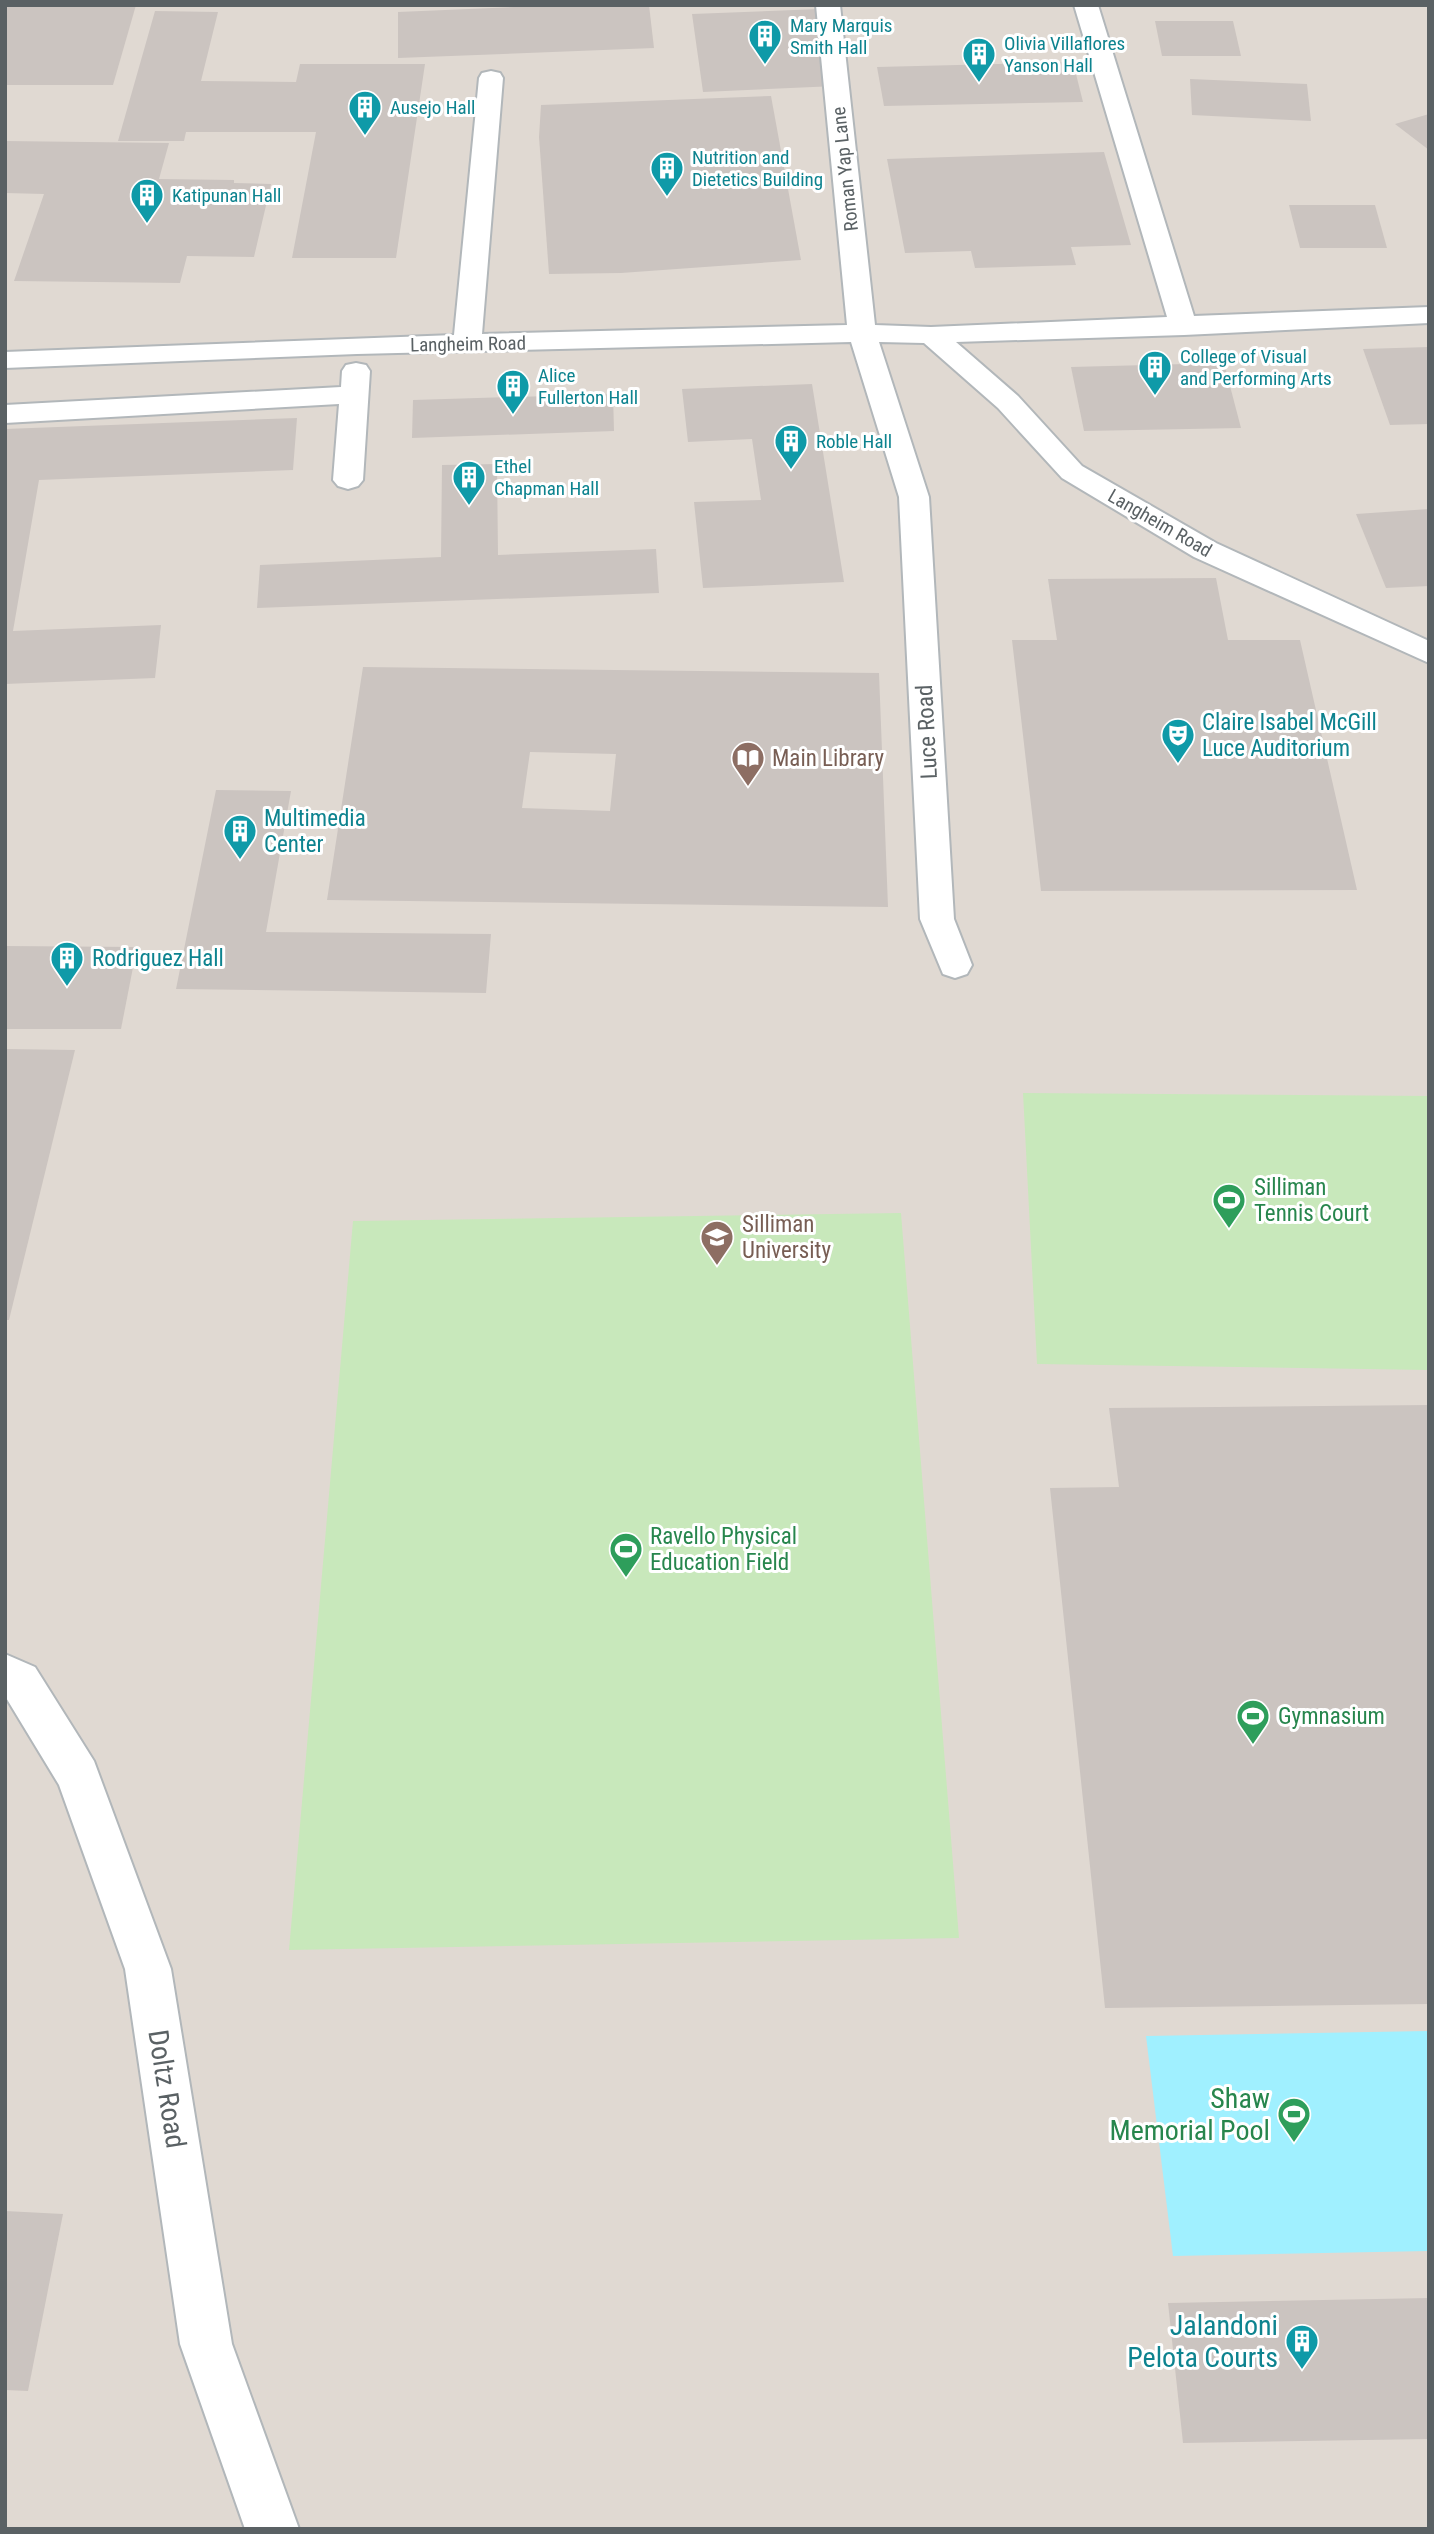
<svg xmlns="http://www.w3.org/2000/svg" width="1434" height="2534" font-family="'Roboto Condensed',sans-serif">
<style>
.education{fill:#e0d9d2}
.green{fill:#c8e8bb}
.water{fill:#a0f0ff}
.building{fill:#cbc4c0;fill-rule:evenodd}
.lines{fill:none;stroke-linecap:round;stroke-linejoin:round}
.minor-casing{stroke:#b2b7ba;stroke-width:4}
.minor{fill:#fff;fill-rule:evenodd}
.labels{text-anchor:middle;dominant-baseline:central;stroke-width:6;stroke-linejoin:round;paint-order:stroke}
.far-culture-label{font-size:19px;fill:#0d838f;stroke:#fff;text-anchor:start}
.far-street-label{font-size:19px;fill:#5a6164;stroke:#fff}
.culture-label{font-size:23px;fill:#0d838f;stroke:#fff;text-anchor:start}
.street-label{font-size:23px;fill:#5a6164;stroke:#fff}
.education-label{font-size:23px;fill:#785e54;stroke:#fff;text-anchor:start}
.leisure-label{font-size:23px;fill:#27864d;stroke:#fff;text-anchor:start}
.near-street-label{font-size:28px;fill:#5a6164;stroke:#fff}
.near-leisure-label{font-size:28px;fill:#27864d;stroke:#fff;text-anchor:end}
.near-culture-label{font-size:28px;fill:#0d838f;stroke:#fff;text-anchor:end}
</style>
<rect width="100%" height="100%" fill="#eee8e1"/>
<rect class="education" x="5" y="5" width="1424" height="2524"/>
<g class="green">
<path d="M1023,1093L1429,1096V1370L1037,1364Z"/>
<path d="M901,1213L959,1938L289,1950L353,1221Z"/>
</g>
<path class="water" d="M1429,2031V2251L1173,2256L1146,2036Z"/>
<g class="building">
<path d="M5,5H136L113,85H5Z"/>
<path d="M564,5H649L654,48L398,58V12Z"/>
<path d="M820,9L836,86L703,92L692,14Z"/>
<path d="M155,11L218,12L201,81L296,82L300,64H425L396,258H292L316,132H186L184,141H118Z"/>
<path d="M1155,21H1233L1241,56H1162Z"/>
<path d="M1073,62L1083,102L884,106L877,67Z"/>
<path d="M1190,79L1307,84L1311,121L1192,115Z"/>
<path d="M771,96L801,260L621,273L549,274L539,137L541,105Z"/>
<path d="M1429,114V150L1395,124Z"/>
<path d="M5,141L169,143L159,179L234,180V183L271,184L254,257L187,256L180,283L14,281L44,194L5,193Z"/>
<path d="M1104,152L1131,245L1071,247L1076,265L975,268L971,251L905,253L887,159Z"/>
<path d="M1289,205H1375L1387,248H1300Z"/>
<path d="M1429,347V424L1390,425L1363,349Z"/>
<path d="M1224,363L1241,428L1084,431L1071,367Z"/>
<path d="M812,384L844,582L703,588L694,502L761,500L752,439L688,442L682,389Z"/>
<path d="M613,394L614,431L412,438L413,400Z"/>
<path d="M297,418L293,470L39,480L13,631L161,625L155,678L5,684V429Z"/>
<path d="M497,464L498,555L656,549L659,593L257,608L260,565L441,557L442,465Z"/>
<path d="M1429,509V586L1386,588L1356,514Z"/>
<path d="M1216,578L1228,640H1300L1357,890L1041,891L1012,640H1057L1048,579Z"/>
<path d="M363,667L879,673L888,907L327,900ZM530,752L616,754L610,811L522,808Z"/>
<path d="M216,790L291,791L266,932L491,934L486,993L176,989Z"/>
<path d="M5,946L137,947L121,1029H5Z"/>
<path d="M5,1049L75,1050L9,1320H5Z"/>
<path d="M1429,1405V2004L1105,2008L1050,1488L1119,1487L1109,1408Z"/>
<path d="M5,2211L63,2214L28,2391L5,2390Z"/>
<path d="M1429,2298V2439L1183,2443L1168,2303Z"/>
</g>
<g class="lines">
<defs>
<g id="minor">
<path d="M816,5H840L875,325L931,327L1167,317L1074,5H1098L1194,316L1429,307V323L1184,335L956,342L1018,396L1082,466L1216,543L1429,641V663L1194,557L1062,478L998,408L924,343L879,342L929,497L954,919L972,965L967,974L955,978L943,974L920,919L899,497L851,342L357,354L5,368V352L454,335L479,78L482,73L491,71L500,73L503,78L482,334L847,325Z"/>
<path d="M356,363L366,365L370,371L363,480L358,486L348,489L338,486L333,480L339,404L5,423V405L341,387L342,371L346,365Z"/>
<path d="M5,1654L35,1667L94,1761L171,1969L232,2344L299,2529H245L180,2344L125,1969L59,1785L5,1696Z"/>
</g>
</defs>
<use href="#minor" class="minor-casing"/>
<use href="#minor" class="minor"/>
</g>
<defs>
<symbol id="building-pin" viewBox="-11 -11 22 30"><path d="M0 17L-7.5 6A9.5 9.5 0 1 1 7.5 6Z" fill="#0f9aa8" stroke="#fff"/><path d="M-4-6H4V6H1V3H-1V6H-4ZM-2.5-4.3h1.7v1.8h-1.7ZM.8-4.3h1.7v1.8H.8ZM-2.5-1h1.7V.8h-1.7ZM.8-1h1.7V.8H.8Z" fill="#fff"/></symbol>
<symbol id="theatre-pin" viewBox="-11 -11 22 30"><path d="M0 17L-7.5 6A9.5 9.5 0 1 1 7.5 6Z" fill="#0f9aa8" stroke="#fff"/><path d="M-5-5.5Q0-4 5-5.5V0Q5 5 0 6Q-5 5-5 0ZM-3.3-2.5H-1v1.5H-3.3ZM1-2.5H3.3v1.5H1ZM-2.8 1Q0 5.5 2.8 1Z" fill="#fff"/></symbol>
<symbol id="library-pin" viewBox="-11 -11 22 30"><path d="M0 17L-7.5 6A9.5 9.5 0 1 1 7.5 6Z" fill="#8d6e63" stroke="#fff"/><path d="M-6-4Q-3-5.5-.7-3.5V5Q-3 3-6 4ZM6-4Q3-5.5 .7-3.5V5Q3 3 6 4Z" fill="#fff"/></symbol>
<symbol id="stadium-pin" viewBox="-11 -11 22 30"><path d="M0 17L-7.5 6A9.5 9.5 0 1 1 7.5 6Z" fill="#2e9e5b" stroke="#fff"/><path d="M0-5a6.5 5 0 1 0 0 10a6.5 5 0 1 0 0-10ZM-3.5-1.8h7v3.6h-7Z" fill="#fff"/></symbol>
<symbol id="university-pin" viewBox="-11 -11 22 30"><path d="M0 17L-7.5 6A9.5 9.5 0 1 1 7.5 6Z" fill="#8d6e63" stroke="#fff"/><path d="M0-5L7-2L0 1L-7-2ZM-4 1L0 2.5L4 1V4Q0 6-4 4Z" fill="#fff"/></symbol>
</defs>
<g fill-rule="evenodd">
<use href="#building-pin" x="746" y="17" width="38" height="52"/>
<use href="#building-pin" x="960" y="35" width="38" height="52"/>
<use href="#building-pin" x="346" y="88" width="38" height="52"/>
<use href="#building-pin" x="648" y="149" width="38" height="52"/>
<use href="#building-pin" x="128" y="176" width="38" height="52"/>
<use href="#building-pin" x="1136" y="348" width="38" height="52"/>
<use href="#building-pin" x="494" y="367" width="38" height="52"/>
<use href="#building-pin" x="772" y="422" width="38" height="52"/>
<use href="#building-pin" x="450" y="458" width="38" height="52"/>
<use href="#theatre-pin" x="1159" y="716" width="38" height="52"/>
<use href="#library-pin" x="729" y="739" width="38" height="52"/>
<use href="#building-pin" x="221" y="812" width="38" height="52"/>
<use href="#building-pin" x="48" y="939" width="38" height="52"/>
<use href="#stadium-pin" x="1210" y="1181" width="38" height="52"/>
<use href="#university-pin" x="698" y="1218" width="38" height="52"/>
<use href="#stadium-pin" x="607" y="1530" width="38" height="52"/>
<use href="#stadium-pin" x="1234" y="1697" width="38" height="52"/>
<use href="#stadium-pin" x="1275" y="2095" width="38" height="52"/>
<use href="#building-pin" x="1283" y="2322" width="38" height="52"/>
</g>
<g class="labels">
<g class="far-culture-label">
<text x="790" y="25">Mary Marquis<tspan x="790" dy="22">Smith Hall</tspan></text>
<text x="1004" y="43">Olivia Villaflores<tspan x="1004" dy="22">Yanson Hall</tspan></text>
<text x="390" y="107">Ausejo Hall</text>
<text x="692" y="157">Nutrition and<tspan x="692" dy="22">Dietetics Building</tspan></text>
<text x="172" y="195">Katipunan Hall</text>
<text x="1180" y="356">College of Visual<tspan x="1180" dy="22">and Performing Arts</tspan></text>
<text x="538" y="375">Alice<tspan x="538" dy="22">Fullerton Hall</tspan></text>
<text x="816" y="441">Roble Hall</text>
<text x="494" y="466">Ethel<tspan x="494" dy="22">Chapman Hall</tspan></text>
</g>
<g class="far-street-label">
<text transform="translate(845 169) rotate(-96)">Roman Yap Lane</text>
<text transform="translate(468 344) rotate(-1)">Langheim Road</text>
<text transform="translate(1160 523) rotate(30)">Langheim Road</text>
</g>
<g class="culture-label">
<text x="1202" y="722">Claire Isabel McGill<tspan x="1202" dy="26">Luce Auditorium</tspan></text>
<text x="264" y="818">Multimedia<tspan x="264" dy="26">Center</tspan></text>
<text x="92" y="958">Rodriguez Hall</text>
</g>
<g class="street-label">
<text transform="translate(927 732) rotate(-93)">Luce Road</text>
</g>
<g class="education-label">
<text x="772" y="758">Main Library</text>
<text x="742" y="1224">Silliman<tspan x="742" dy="26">University</tspan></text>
</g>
<g class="leisure-label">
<text x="1254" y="1187">Silliman<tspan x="1254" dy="26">Tennis Court</tspan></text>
<text x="650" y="1536">Ravello Physical<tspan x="650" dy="26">Education Field</tspan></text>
<text x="1278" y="1716">Gymnasium</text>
</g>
<g class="near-street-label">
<text transform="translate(167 2089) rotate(81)">Doltz Road</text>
</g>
<g class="near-leisure-label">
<text x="1270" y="2098">Shaw<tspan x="1270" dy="32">Memorial Pool</tspan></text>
</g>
<g class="near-culture-label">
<text x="1278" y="2325">Jalandoni<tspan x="1278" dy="32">Pelota Courts</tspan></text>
</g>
</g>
<rect width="1434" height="2534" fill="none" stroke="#5a6164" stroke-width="14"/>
</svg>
